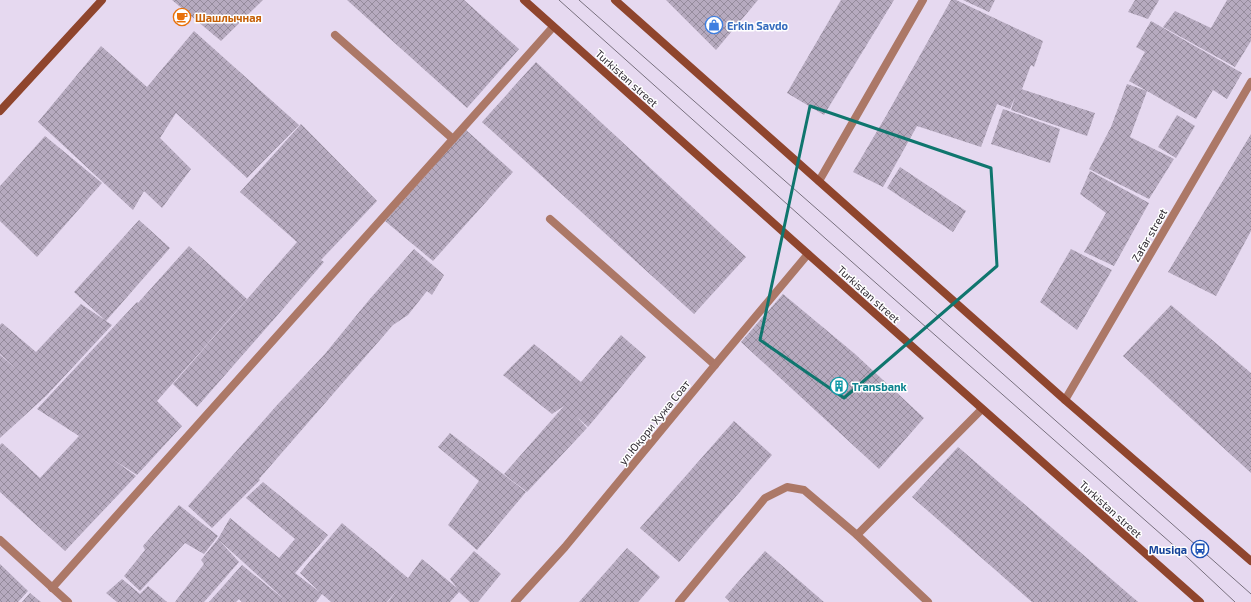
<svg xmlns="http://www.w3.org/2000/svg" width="1251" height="602" font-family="'Exo 2',sans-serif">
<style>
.building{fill:url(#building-cross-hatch)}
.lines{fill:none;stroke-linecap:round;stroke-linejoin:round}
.lane{stroke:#ac7867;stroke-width:8}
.street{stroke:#ac7867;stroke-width:8}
.secondary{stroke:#8f452d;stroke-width:8}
.tram{stroke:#78707e;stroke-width:1}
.marked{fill:none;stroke:#0f766e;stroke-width:3;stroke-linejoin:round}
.labels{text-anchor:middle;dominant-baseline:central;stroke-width:3;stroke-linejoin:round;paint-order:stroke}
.food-label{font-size:11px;font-weight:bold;fill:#c56008;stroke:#fff;text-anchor:start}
.shop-label{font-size:11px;font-weight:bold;fill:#366cbe;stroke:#fff;text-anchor:start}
.street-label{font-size:11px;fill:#312c34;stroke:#fff}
.culture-label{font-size:11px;font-weight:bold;fill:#0d838f;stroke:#fff;text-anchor:start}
.transit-label{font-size:11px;font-weight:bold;fill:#164399;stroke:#fff;text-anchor:end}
</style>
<defs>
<pattern id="building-cross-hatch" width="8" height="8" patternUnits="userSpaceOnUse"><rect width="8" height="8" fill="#b6aabf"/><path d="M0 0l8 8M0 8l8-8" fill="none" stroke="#958b9c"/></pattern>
</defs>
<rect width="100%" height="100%" fill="#e6d9f0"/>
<g class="building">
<path d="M172,0H263L221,41Z"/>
<path d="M347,0H464L519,49L467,108Z"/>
<path d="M666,0H758L716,50Z"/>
<path d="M841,0H894L824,115L787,93Z"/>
<path d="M951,0H956L1043,41L1034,67L1031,65L1022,89L1018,88L1095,113L1087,136L1011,110L1015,97L1010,109L997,104L981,147L917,126L883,187L853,172L886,116Z"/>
<path d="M963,0H995L989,12Z"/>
<path d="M1135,0H1159L1148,19L1128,12Z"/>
<path d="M1227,0H1251V41L1235,67L1163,27L1175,11L1211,28Z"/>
<path d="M1151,21L1242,73L1227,99L1213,90L1196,119L1147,91L1130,137L1174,159L1149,199L1089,169L1111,127L1127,84L1147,91L1129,81L1145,52L1136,47Z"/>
<path d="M194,31L299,125L247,178L176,113L160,138L191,169L162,208L144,191L133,210L38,122L101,46L147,87Z"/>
<path d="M536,62L746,257L694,314L482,122Z"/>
<path d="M1003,109L1060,129L1050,163L991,144Z"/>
<path d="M1177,115L1195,126L1176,158L1158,147Z"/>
<path d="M301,124L377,201L321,260L324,262L197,407L173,384L297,242L240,192Z"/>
<path d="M466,130L513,172L433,261L385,221Z"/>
<path d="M1251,134V231L1216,296L1168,272Z"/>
<path d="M45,136L102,183L37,257L0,221V186Z"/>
<path d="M900,167L966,211L953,232L887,188Z"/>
<path d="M1090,171L1149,203L1114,266L1084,252L1106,213L1080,194Z"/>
<path d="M139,220L170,248L106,321L112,325L47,395L0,438V355L19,371L0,354V325L2,323L36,352L81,304L106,321L74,292Z"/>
<path d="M189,246L247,299L157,401L182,426L137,475L111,458L136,476L65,551L0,492V445L2,443L40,478L79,436L37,409L137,302L138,303Z"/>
<path d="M414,249L444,275L432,295L427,291L408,315L393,325L259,479L260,480L212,528L188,506L278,404L324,355L369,300Z"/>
<path d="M1071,249L1112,270L1077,330L1040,302Z"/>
<path d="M783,294L855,354L924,418L879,469L741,342Z"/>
<path d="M1171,305L1251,373V473L1123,356Z"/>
<path d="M621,335L646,357L588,427L575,415L587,428L527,492L504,474L564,406L552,414L503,375L534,344L581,382Z"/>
<path d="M734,421L772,455L679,562L640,528Z"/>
<path d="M450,433L526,492L477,550L448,525L479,481L438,447Z"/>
<path d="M958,447L1138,602H1032L912,497Z"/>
<path d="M263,482L328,535L295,573L321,593L300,573L342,523L408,578L422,559L457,588L450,579L474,551L501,574L478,602H470L459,592L450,602H388L398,589L387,602H331L322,594L316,602H242L239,599L236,602H209L242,565L285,600L219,540L239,562L204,602H175L204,564L201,560L218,539L230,518L279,558L295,539L246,498Z"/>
<path d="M179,505L218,536L204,554L185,543L140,591L124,576L145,550L143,546Z"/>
<path d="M627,548L660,577L638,602H579Z"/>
<path d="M765,551L824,602H730L725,597Z"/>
<path d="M0,564L28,591L18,602H0Z"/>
<path d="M122,579L140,594L148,586L167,602H117L106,593Z"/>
<path d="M30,593L41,602H22Z"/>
</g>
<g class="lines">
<g class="lane">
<path d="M335,35L453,139"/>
<path d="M550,219L715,365"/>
<path d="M857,535L982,409"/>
<path d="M0,540L68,602"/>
<path d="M52,588L553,27"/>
<path d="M515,602L565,547L715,365L808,254"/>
<path d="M679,602L765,498L787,487L804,490L857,535L928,602"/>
</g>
<g class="street">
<path d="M819,181L923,0"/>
<path d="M1065,400L1251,82"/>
</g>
<g class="secondary">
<path d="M524,0L808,254L1200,602"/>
<path d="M615,0L1065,400L1251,561"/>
<path d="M0,111L102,0"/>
</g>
<g class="tram">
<path d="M559,0L826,239L1188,558L1235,602"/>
<path d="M579,0L834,224L1251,594"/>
</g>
</g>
<path class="marked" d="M810,106L991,168L997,266L844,398L760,340Z"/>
<defs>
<symbol id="cafe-ring" viewBox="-11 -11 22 22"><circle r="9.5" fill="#fff" stroke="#e8710a" stroke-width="1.5"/><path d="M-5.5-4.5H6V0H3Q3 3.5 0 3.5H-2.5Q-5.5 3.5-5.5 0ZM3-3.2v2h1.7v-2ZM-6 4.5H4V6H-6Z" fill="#e8710a"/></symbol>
<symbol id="shop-ring" viewBox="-11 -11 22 22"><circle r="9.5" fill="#fff" stroke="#3f7fe0" stroke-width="1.5"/><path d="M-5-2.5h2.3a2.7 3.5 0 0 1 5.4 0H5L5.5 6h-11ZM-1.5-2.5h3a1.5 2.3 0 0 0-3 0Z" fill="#3f7fe0"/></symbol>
<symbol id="building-ring" viewBox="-11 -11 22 22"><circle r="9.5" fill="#fff" stroke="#0f9aa8" stroke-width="1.5"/><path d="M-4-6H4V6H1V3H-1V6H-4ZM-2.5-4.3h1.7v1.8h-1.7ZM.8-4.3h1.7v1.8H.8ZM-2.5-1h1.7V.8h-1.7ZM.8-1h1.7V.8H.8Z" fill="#0f9aa8"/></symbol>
<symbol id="bus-ring" viewBox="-11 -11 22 22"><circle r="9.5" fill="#fff" stroke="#1a4fb4" stroke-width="1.5"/><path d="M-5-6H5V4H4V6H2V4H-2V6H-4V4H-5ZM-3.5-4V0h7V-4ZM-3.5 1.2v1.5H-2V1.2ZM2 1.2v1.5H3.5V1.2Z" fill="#1a4fb4"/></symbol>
</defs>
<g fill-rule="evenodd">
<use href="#cafe-ring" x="172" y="7" width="20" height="20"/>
<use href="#shop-ring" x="704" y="15" width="20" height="20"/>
<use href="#building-ring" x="829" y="376" width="20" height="20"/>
<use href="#bus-ring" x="1190" y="539" width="20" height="20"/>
</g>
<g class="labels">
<g class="food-label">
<text x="195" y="17">Шашлычная</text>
</g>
<g class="shop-label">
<text x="727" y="25">Erkin Savdo</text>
</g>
<g class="street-label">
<text transform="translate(627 78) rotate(42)">Turkistan street</text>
<text transform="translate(1149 235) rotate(-60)">Zafar street</text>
<text transform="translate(869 294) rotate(42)">Turkistan street</text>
<text transform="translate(654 422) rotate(-51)">ул.Юқори Хужа Соат</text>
<text transform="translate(1111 509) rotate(42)">Turkistan street</text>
</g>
<g class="culture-label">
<text x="852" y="386">Transbank</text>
</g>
<g class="transit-label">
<text x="1187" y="549">Musiqa</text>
</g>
</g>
</svg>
